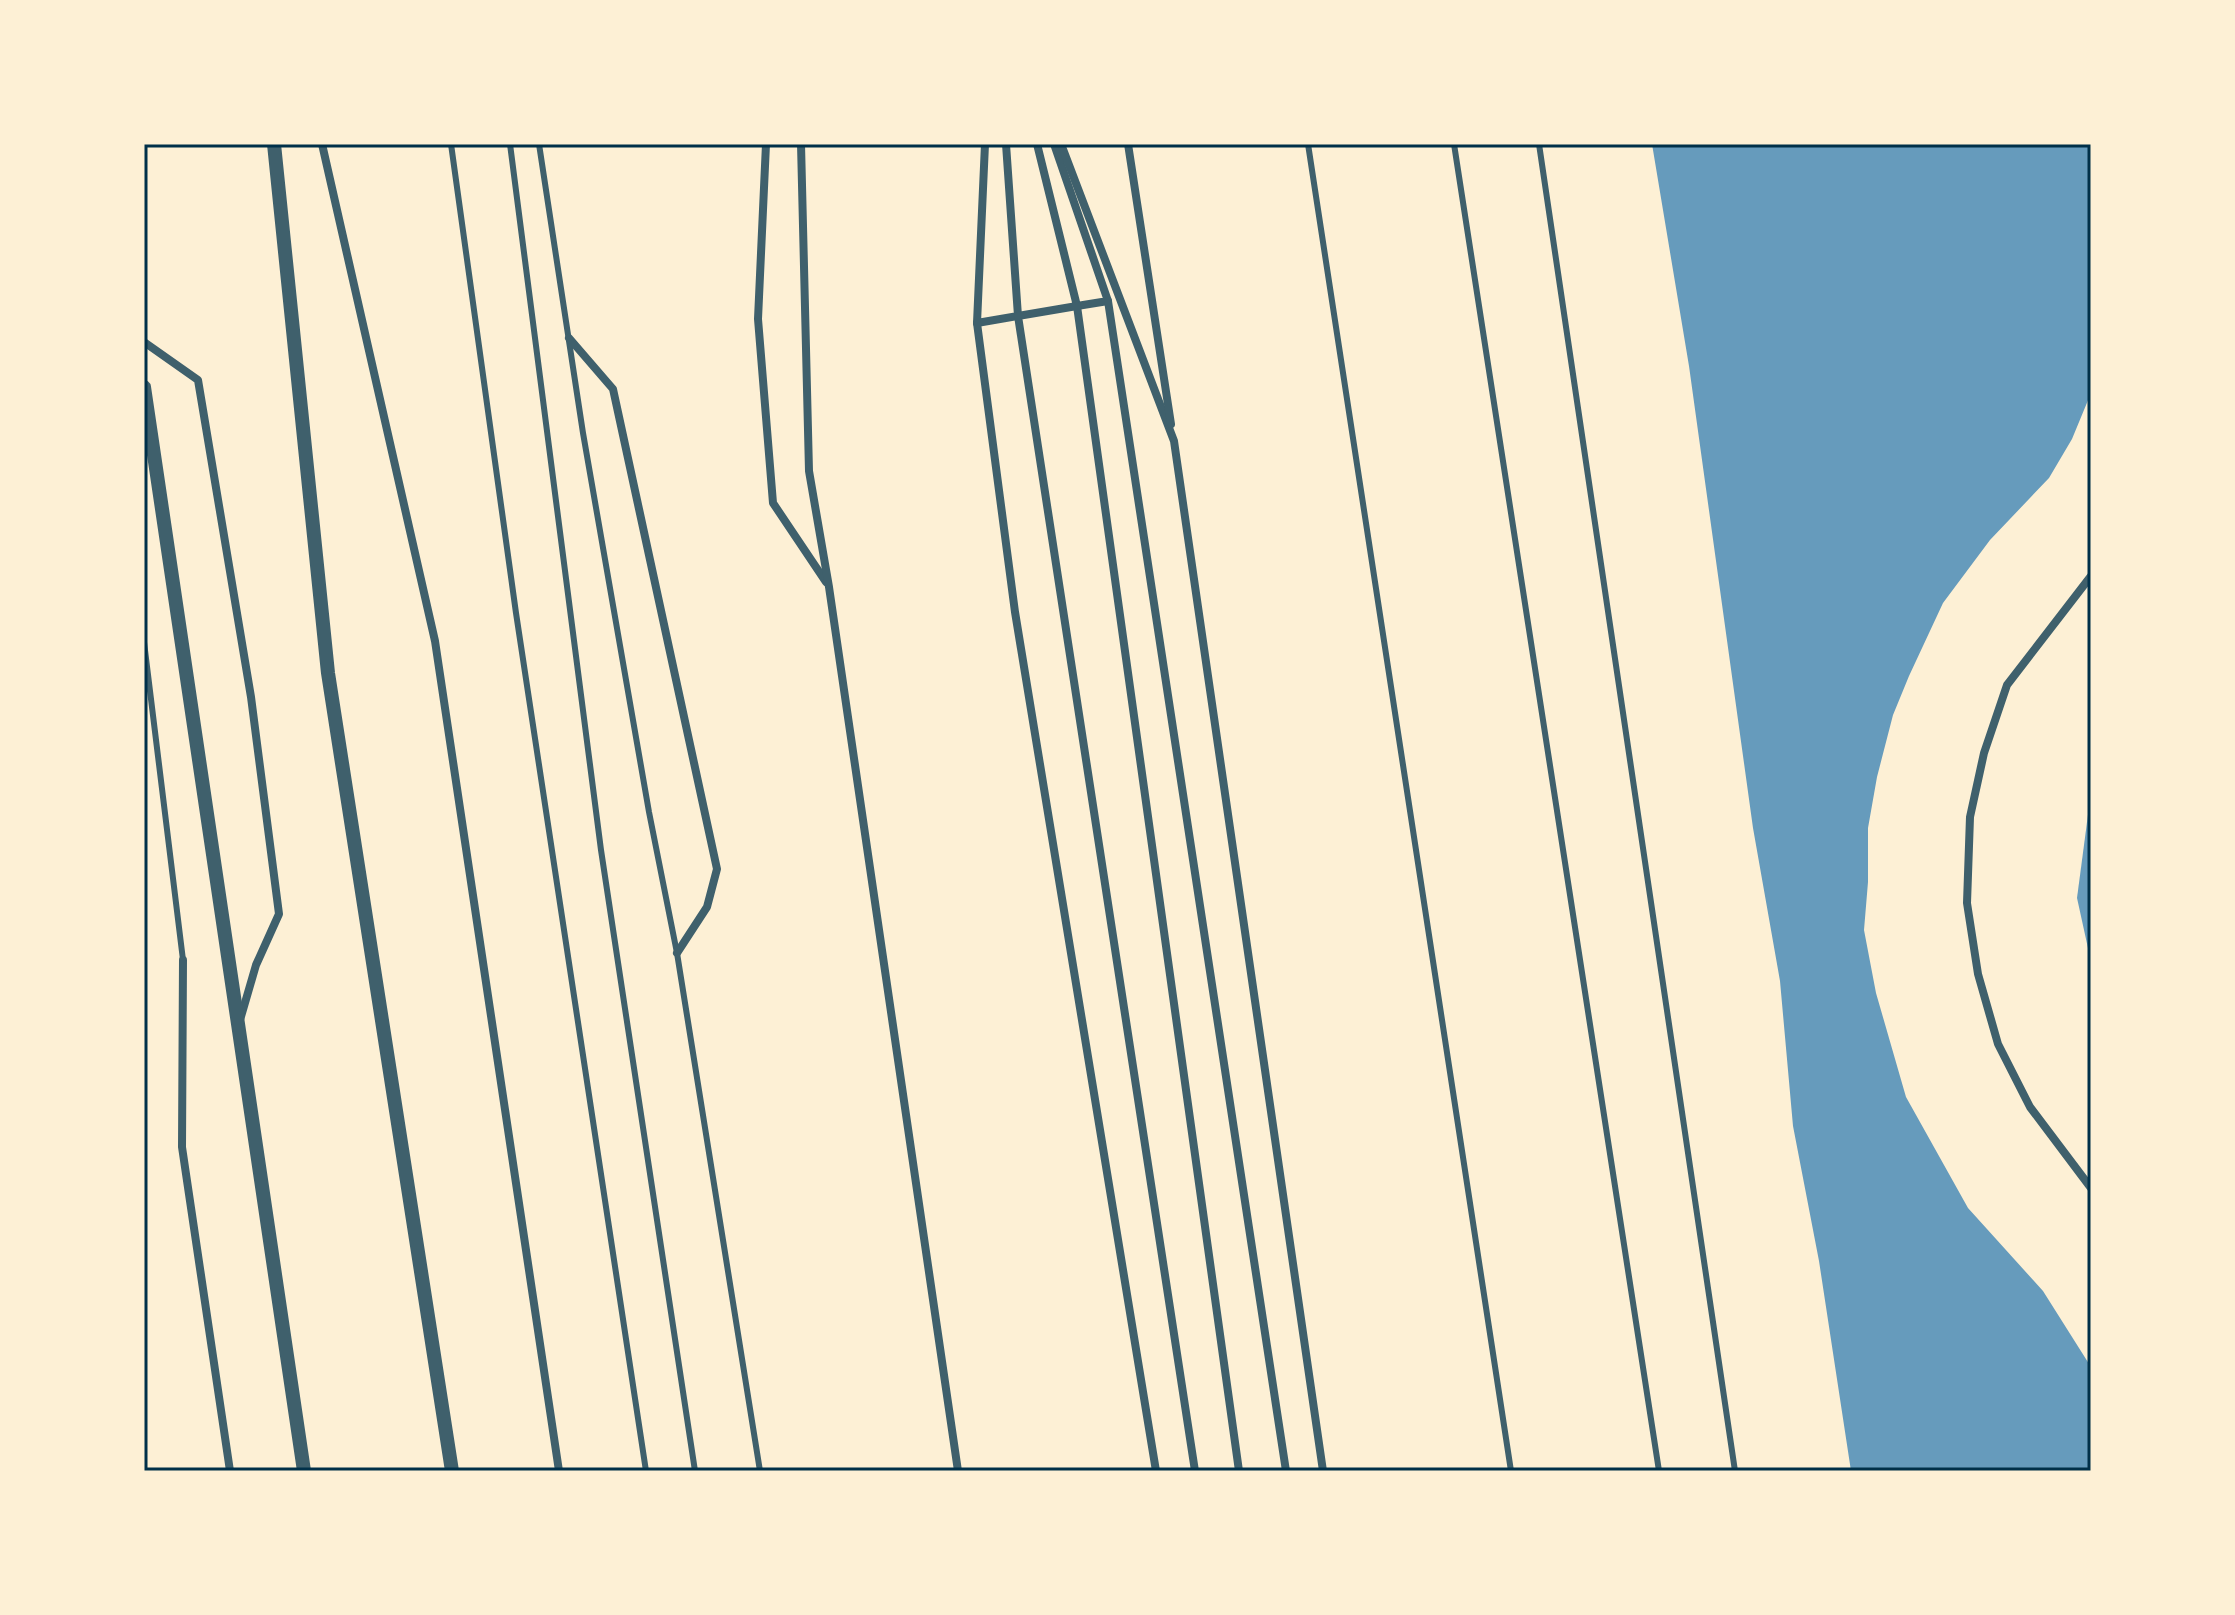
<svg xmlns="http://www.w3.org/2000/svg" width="2235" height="1615" font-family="'Noto Sans',sans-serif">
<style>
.water{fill:#669bbc}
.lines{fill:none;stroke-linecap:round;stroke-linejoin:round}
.service{stroke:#3f606c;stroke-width:6}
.minor{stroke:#3f606c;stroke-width:8}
.tertiary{stroke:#3f606c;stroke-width:14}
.neatline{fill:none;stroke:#003049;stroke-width:3}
</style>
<rect width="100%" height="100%" fill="#fdf0d5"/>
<g class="water">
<path d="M1652,144H2091V393L2072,439L2049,478L1990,540L1943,603L1909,676L1893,715L1877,777L1868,828V882L1864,930L1876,993L1906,1097L1968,1208L2043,1291L2091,1367V1471H1851L1819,1261L1793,1126L1780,981L1753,828L1689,366Z"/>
<path d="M2091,792V962L2077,898Z"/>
</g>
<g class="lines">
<g class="service">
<path d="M451,144L516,613L646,1471"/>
<path d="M510,144L601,850L695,1471"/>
<path d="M539,144L583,433L649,812L677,953L760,1471"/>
<path d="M1308,144L1511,1471"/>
<path d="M1454,144L1659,1471"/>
<path d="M1539,144L1735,1471"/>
<path d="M144,642L183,960"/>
</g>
<g class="minor">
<path d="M322,144L435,641L559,1471"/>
<path d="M766,144L758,319L773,503L826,582"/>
<path d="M801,144L809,471L829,587L958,1471"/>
<path d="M985,144L977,323L1018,316L1006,144"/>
<path d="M1037,144L1077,306L1108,301L1054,144"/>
<path d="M1061,144L1174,441L1323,1471"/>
<path d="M1128,144L1171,424"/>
<path d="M1108,301L1286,1471"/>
<path d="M977,323L1015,612L1156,1471"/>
<path d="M569,338L613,389L717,869L707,907L677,953"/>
<path d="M144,342L198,380L251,697L279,914L256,965L240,1020"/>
<path d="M2091,576L2007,685L1984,753L1970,817L1967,903L1978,974L1998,1044L2030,1107L2091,1188"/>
<path d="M183,960L182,1147L230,1471"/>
<path d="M1195,1471L1018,316L1077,306L1239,1471"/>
</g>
<g class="tertiary">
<path d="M274,144L328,673L452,1471"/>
<path d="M144,387L304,1471"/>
</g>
</g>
<rect width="2235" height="1615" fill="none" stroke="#fdf0d5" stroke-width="292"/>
<rect x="146" y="146" width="1943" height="1323" class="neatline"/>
</svg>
